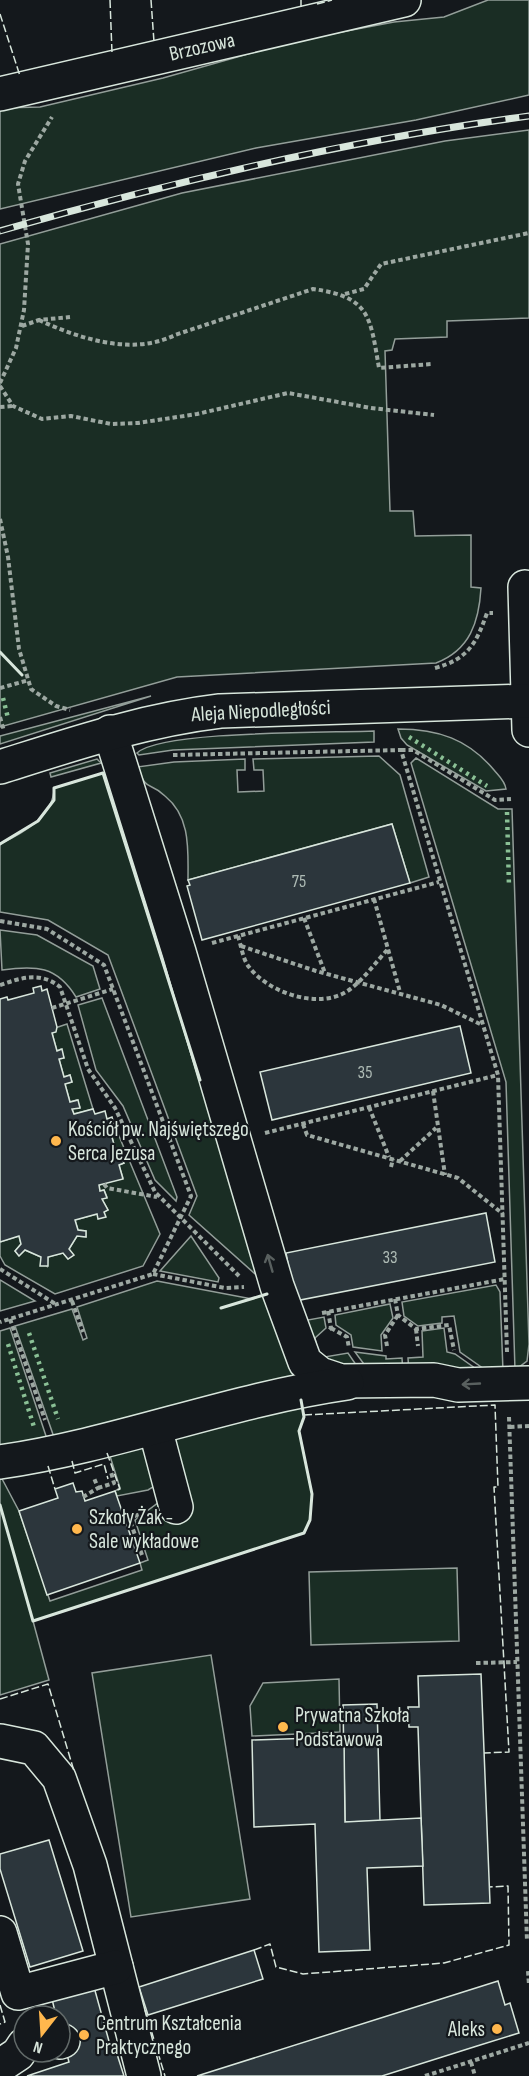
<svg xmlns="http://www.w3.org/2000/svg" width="529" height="2076" font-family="'Sofia Sans Condensed',sans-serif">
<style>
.green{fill:#1a2d24;stroke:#939e99;stroke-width:1.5}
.building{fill:#2c363c;stroke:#d8e6dc;stroke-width:1.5}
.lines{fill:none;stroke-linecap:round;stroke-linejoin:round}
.minor-casing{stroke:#d8e6dc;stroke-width:36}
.path{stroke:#9da8a2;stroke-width:4;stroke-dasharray:4.5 3;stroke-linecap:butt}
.minor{stroke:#14181c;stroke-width:33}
.rail-casing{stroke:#d8e6dc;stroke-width:7}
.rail{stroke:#14181c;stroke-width:4.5;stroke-dasharray:14;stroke-linecap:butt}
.hedge{stroke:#8ac095;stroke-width:4.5;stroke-dasharray:3 4.5;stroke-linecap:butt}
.fence{stroke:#d8e6dc;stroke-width:1.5;stroke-dasharray:8 3;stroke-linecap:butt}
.wall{stroke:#d8e6dc;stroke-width:3}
.oneway{stroke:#59605f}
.poi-dot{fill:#ffb74d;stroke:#14181c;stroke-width:2}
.labels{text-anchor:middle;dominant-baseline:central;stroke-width:4.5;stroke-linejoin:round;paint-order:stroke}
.number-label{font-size:18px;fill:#adbab4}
.street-label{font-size:21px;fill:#d8e6dc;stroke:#14181c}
.poi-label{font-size:21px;fill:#d8e6dc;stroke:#14181c;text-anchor:start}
</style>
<rect width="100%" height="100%" fill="#14181c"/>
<g class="green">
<path d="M488,0H529V95L416,120L256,148L0,209V108L40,107L163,78L294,41L394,22L444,17Z"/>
<path d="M529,130V318L447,321V337L395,339L392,350L385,351L390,511H413L415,536L471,535V587L481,588C479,622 470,650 436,663L177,677L0,727V244L182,193L445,141Z"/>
<path d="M151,696L0,744V736Z"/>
<path d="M398,729C438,729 468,739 494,770C499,776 505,781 506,789L486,791L407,745L401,738Z"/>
<path d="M374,731V742L173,750L139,755L137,753C161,730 333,733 374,731Z"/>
<path d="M379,756L400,775L429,877L410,883L392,824L188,880C188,850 191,817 165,796C148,780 148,794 137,767L174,762L245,759V770H237L238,792L264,791L263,770H254L253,759Z"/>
<path d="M416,758L498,809H512L529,1344L527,1361L515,1370L506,1082L411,763Z"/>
<path d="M97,759L101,763L51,777L50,773Z"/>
<path d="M103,773L263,1281L189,1215L197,1196L108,955L48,920L0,912V844C23,833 54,816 54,788Z"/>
<path d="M0,930L37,935L93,966L100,989L76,997C57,966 36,965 2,970Z"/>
<path d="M102,998L177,1197L176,1201L155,1180L123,1106L96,1070L78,1005Z"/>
<path d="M67,1024L93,1109L74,1114L72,1109L80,1107L77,1100L70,1102L65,1084L72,1082L70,1075L64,1077L59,1059L64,1058L61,1049L57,1051L52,1033L55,1032V1028Z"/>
<path d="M114,1124L160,1234L143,1266L55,1294L5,1265L0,1256V1242L19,1236L21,1244L15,1251L19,1256L25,1250L41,1257L47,1266L48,1257L63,1253L68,1259L73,1255L69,1249L77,1236L86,1237V1231L78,1230L75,1220L97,1214L105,1217L104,1212L108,1210L102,1199L107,1197L104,1190L100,1191L99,1185L123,1178L119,1165L124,1163L121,1156H117L109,1126Z"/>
<path d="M191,1236L219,1278L218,1282L160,1271Z"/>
<path d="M0,1280L35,1301L0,1311Z"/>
<path d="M157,1281L252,1299L267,1294L296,1384L55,1440L15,1326L72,1309L83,1340L87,1338L77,1307Z"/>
<path d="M496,1285L500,1292L503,1371H487L460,1352L454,1316L442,1317V1323L418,1326L404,1316L402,1302Z"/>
<path d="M390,1304L393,1318L381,1335L382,1351L353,1347L351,1335L336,1325L335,1315Z"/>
<path d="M324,1317L326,1328L315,1338L319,1358L348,1353L363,1375L326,1370L297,1322Z"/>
<path d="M10,1328L48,1442L0,1453V1331Z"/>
<path d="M444,1328L447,1352L455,1354L479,1371L409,1373L408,1358L423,1357L422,1331Z"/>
<path d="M355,1352L386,1356V1359L402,1358L403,1374L372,1375Z"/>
<path d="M301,1399L304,1417L299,1431L312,1494L310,1520L304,1533L33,1621L49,1680L0,1695V1475L19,1511L50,1601L142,1570L140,1563L148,1560L135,1520L163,1499L169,1441Z"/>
<path d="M147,1446L158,1484L148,1490L117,1496L115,1491L120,1488L109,1453Z"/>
<path d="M457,1568L459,1641L311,1645L309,1572Z"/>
<path d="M211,1655L250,1899L131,1917L92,1673Z"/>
<path d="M339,1679L340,1732L252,1736L250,1706L263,1683Z"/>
</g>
<g class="building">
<path d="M392,824L410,883L202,940L187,886L190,885L188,880Z"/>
<path d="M41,986L42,991L47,989L57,1027L56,1032L52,1033L57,1051L62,1049L64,1058L59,1059L64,1077L70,1075L72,1082L65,1084L70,1102L78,1100L80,1108L72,1109L74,1114L93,1109L95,1114L105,1111L107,1119L112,1117L114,1124L109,1126L117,1156H121L124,1163L119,1165L123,1179L99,1185L100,1191L104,1190L107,1198L102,1199L108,1210L104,1212L106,1217L98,1219L97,1214L75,1220L78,1230L86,1231V1237L77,1236L69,1249L74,1255L68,1259L63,1253L48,1257V1266H40L41,1257L25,1250L19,1256L15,1251L21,1244L19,1236L0,1242V999L7,997L8,1000L34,993L33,988Z"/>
<path d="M460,1026L471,1073L272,1120L260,1072Z"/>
<path d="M486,1213L495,1262L295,1301L286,1253Z"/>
<path d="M73,1483L76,1492L82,1491L85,1501L115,1491L140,1563L47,1595L19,1511L58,1498L55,1489Z"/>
<path d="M481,1674L490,1903L424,1905L418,1727H409L408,1707H419L418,1676Z"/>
<path d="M377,1704L380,1821L345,1822L343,1705Z"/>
<path d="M344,1737L345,1822L421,1818L423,1866L367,1868L370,1950L319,1952L315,1824L254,1827L252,1740Z"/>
<path d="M49,1840L83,1951L30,1967L0,1869V1854Z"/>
<path d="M254,1950L263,1979L148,2015L139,1987Z"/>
<path d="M498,1981L505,2005L510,2003L519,2033L477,2046L382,2076H197Z"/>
<path d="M94,1987L112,2052L116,2051L124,2076H27L69,2062L60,2029V2016H56L52,1999Z"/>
</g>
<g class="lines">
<defs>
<g id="minor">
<path d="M0,94L404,0"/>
<path d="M525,587L529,730"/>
<path d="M110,732L179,952L277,1286L305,1362L320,1374L341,1381L434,1380L458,1385L529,1383"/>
<path d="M0,767C73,744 144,720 220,711L529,701"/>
<path d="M155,1428L176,1507"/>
<path d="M0,1462C117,1445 229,1400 347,1383"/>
<path d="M0,1741L34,1748L59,1778L90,1865L144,2076"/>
<path d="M0,1933L18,1993L116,1967"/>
<path d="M60,2042L63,2041"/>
<path d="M0,2066L18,2054L24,2045"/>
</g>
</defs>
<use href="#minor" class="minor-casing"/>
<g class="path">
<path d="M345,294L364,289L381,264L529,233"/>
<path d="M39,320C80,339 133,356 175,335L313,289C370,297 370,316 379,368L432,364"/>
<path d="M22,326L39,320L70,317"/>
<path d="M0,383L16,348L24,310L28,244L18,184L25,161L52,117"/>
<path d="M0,386L13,406L42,419L71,416L111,424L138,423L197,414L288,393L371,408L434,415"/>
<path d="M0,407L13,406"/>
<path d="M0,519L8,557L19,649L31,689L56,706L70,710"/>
<path d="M435,668C468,659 476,644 487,613H493"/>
<path d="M0,688L29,680"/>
<path d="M0,717L4,731"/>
<path d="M401,750H413L495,800L511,799"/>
<path d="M173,755L401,750L498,1075L507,1352"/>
<path d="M374,899L400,992"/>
<path d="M304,918L325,973"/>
<path d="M0,921L47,929L104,965L191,1196L153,1274L0,1322"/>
<path d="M238,936C241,945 243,960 249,967C269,993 317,1009 346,992C361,983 376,962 388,949"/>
<path d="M212,943L439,882"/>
<path d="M241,946L316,971L441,1005L482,1025"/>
<path d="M0,985C21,978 40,971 60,987L88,1069L115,1108L155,1192L239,1276"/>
<path d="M52,1008L113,989"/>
<path d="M433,1091L445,1175"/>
<path d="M369,1107L389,1157"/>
<path d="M303,1124L307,1135L458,1178L503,1214"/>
<path d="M265,1133L498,1075"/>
<path d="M400,1161L436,1128"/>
<path d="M391,1167L393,1159"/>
<path d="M104,1184L107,1188L157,1197"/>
<path d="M0,1269L57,1305"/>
<path d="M153,1274L225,1288L244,1287"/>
<path d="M395,1299L398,1315L416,1329L449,1325L454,1350"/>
<path d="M72,1301L83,1332"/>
<path d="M328,1311L331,1328L329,1330"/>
<path d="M322,1313L505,1279"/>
<path d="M10,1319L45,1420"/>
<path d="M331,1328L347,1337L349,1348"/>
<path d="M416,1329L418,1346"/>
<path d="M387,1346L385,1335L398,1315"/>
<path d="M509,1417L527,1941"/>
<path d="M510,1427L529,1426"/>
<path d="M98,1488L114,1483L111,1472"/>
<path d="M83,1497L98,1488L94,1478"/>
<path d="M142,1555L129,1518L143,1513"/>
<path d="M476,1663L517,1662"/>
<path d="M528,1971L529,1985"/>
<path d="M471,2062L475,2076"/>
<path d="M425,2076L529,2043"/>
</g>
<use href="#minor" class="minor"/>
<defs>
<path id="rail" d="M0,231C174,181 350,140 529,116"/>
</defs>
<use href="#rail" class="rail-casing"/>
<use href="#rail" class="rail"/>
<g class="hedge">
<path d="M3,698L8,718"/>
<path d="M409,737L487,786"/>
<path d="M507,812L509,887"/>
<path d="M29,1333L58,1419"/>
<path d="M8,1344L34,1427"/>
</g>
<g class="fence">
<path d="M110,0L112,53"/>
<path d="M151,0L154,42"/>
<path d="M301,0V7"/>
<path d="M317,4L332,0"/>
<path d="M0,14L20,76"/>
<path d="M0,844L38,821L54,800V788L103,773L200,1080"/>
<path d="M304,1415L495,1405L498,1487H494L509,1752L484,1753"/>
<path d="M107,1453L120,1489L115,1491"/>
<path d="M72,1461L75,1473L104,1464L108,1479"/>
<path d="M48,1466L55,1489"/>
<path d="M0,1699L48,1684L74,1771"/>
<path d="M254,1950L270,1944L276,1967L303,1974L444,1963L509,1945L508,1886L489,1887"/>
<path d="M0,2005L5,2022L0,2024"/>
<path d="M145,2010L165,2076"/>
</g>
<g class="wall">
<path d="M0,652L22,675"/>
<path d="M0,844L38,821L54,800V788L103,773L200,1080"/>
<path d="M221,1308L267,1294"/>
<path d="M0,1505L33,1621L304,1533L310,1520L312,1494L299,1431L304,1417L301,1400"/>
</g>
</g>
<defs><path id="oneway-shaft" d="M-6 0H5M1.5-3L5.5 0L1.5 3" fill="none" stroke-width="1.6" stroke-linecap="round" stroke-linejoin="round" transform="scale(1.5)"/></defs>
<g class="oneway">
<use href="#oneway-shaft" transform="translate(270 1263) rotate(-106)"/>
<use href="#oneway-shaft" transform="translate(471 1384) rotate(177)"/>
</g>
<g class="poi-dot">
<circle cx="56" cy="1141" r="6"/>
<circle cx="77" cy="1529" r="6"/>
<circle cx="283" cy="1727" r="6"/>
<circle cx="497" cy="2029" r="6"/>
<circle cx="84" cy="2035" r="6"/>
</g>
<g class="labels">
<g class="number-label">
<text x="299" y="881">75</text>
<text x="365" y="1072">35</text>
<text x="390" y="1257">33</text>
</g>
<g class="street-label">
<text transform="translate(202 47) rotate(-13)">Brzozowa</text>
<text transform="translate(261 711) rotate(-3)">Aleja Niepodległości</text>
</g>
<g class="poi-label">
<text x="68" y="1129">Kościół pw. Najświętszego<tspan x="68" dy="24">Serca Jezusa</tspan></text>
<text x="89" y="1517">Szkoły Żak -<tspan x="89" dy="24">Sale wykładowe</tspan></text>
<text x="295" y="1715">Prywatna Szkoła<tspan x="295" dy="24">Podstawowa</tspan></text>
<text x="96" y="2023">Centrum Kształcenia<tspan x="96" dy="24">Praktycznego</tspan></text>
<text x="485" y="2029" text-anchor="end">Aleks</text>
</g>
</g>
<g transform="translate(42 2034) rotate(197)"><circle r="28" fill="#14181c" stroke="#626a69" stroke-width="1.5"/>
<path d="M0-4.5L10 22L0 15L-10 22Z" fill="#ffb74d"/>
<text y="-9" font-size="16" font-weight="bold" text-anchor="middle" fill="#d8e6dc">N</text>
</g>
</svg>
